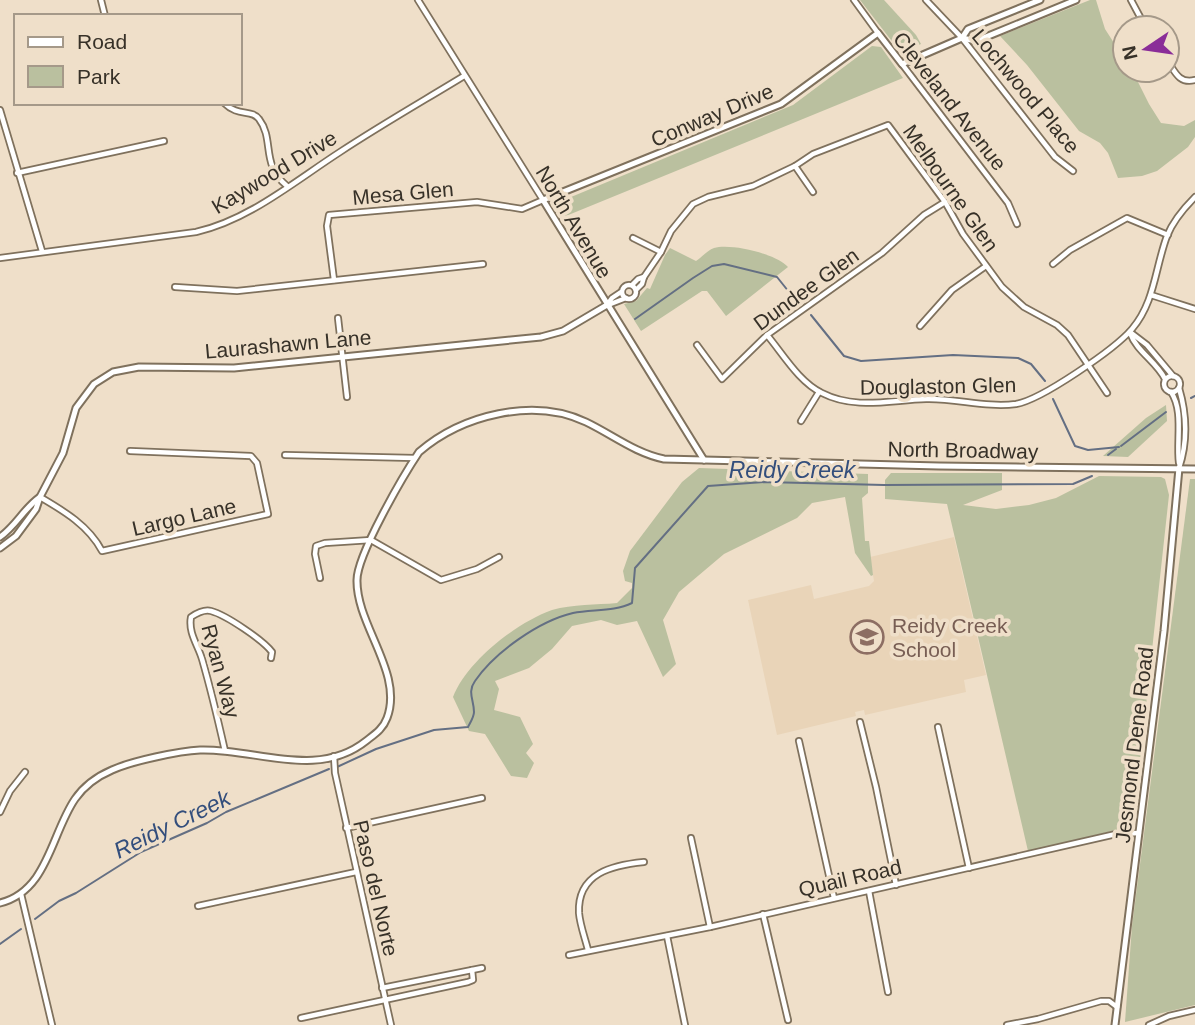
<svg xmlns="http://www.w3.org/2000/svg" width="1195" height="1025" font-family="Arial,sans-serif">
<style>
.built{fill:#e9d4b8}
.green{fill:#bac09f}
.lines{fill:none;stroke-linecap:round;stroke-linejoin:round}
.stream{stroke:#646f83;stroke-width:2}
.minor-casing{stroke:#7f715d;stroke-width:8}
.tertiary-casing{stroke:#7f715d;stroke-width:9}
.minor{stroke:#fff;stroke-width:4.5}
.tertiary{stroke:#fff;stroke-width:5}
.labels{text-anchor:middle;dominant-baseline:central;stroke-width:7;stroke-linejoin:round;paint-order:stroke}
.street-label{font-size:21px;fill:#373128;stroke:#efdfc9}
.education-label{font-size:21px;fill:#785e54;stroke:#efdfc9;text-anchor:start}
.water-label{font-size:23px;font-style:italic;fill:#334e7c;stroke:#efdfc9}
</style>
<rect width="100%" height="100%" fill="#efdfc9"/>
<path class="built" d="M954,537L986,675L964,680L966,692L865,715L864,710L855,712L856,716L777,735L748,600L811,585L814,599L869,586L874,581L870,557Z"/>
<g class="green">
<path d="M860,0H884L916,35L921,44L904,51L898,49Z"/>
<path d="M1090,0H1096L1105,29L1125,60V70H1132L1149,104L1161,123L1184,126L1195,120V137L1188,147L1157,171L1142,176L1118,178L1108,153L1100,143L1079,131L1027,65L1000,36Z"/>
<path d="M872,46L881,47L903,78L561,218L556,204L559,202L793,105Z"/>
<path d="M670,248L696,261C702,257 708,250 714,248C731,243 777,254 788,267L726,316L707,291H702L641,331L624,304L636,301L647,288L650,289L665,255Z"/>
<path d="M1166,405L1167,421L1128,457L1103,456L1146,418Z"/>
<path d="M699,468L868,474V493L862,498L865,541H869L873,575L871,576L855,553L845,497L812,503L797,518L724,554L679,592L663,620L676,664L663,677L637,621L617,625L601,620L572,626L552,649L529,668L495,681L499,689L494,710L520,717L533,744L526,753L534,763L527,778L511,776L485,734L469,731L453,697C467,661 516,623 552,610C573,604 596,605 617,603L632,588V583L625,581L623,571L630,551L682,482Z"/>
<path d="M891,473H1002V490L963,505L996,509L1029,505L1056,498L1099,476L1161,477L1165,479L1169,495L1134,815L1129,827L1028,851L947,504L885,499V480Z"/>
<path d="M1190,479H1195V1005L1125,1022L1132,926Z"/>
</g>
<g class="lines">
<g class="stream">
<path d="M811,315L844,356L861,361L953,355L1018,358L1031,364L1045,381"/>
<path d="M635,319L693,278L712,266L724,264L777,277L797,302"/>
<path d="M1191,398L1195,396"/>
<path d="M1053,399L1075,446L1088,450L1119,447"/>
<path d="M1121,446L1166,412"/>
<path d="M1108,455L1116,449"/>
<path d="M337,767L376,749L434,730L468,727C470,723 474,717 474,712C474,700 467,692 475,681C495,652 539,621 573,613C592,609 614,612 632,603L635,568L708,486L765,482L884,485L1073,484L1092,476"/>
<path d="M35,919L59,901L76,893L141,852L207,823L226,812L329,769"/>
<path d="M0,944L21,929"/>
</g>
<defs>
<g id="minor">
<path d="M101,0L105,16"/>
<path d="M854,0L878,33"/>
<path d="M926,0L962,38L1055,157L1073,171"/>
<path d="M1131,0L1146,28"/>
<path d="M1167,60C1175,72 1179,84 1195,80"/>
<path d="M902,64L1008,203L1017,224"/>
<path d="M224,103C238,117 252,109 259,119C275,140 260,164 287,186"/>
<path d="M0,110L42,251"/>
<path d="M795,166L813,192"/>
<path d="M17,173L164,141"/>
<path d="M633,238L661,252"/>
<path d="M0,258L196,232C249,220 295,181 340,152C381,125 423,101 464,76"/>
<path d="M1053,264L1070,250L1127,218L1168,235"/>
<path d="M334,280L327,226L329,215L477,202L522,209L543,200L418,0"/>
<circle cx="629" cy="292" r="7"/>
<path d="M632,285L638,279L644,277"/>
<path d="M175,287L237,291L483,264"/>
<path d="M636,290L642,284L644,277L661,252L671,231L693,204L708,197L753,186L795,166L813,154L888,125L945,202L963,234L1002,287L1024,307L1057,325L1068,335L1107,393"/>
<path d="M1151,295L1195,309"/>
<path d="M607,305L612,298L621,292"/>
<path d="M608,305L626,298"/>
<path d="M338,318L347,397"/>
<path d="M920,326L952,290L986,266"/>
<path d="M1130,332L1147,345L1173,376"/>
<path d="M1130,333C1137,352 1156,361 1165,379"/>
<path d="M767,335C783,354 799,382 822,393C855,410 890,400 926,399C956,398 986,408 1016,404C1041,400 1115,349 1132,329C1155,302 1155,268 1167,236C1173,221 1184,208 1195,197"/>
<path d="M697,345L722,379L767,335L882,253L924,215L945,202"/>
<circle cx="1172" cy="384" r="8"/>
<path d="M1179,388C1187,415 1188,441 1179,468"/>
<path d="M1171,392C1184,411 1176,441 1179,463"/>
<path d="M801,421L819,392"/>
<path d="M285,455L415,458"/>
<path d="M40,497C64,511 89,526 102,551L268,514L257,463L251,456L130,451"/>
<path d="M320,578L315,554L316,546L325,543L371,540L441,580L477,569L499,557"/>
<path d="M860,722L876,787L896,885"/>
<path d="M938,727L969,868"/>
<path d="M799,741L834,898"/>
<path d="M225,751C218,720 211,690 202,659C198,645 188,633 191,617C197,613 204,609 211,611C226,615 263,640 272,652L271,658"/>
<path d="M334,756L335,773L391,1025"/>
<path d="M0,812L10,791L25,772"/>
<path d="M346,828L482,798"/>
<path d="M691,838L710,927"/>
<path d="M869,891L888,992"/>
<path d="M21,894L52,1025"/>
<path d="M198,906L356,872"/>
<path d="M763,914L788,1020"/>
<path d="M667,936L685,1025"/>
<path d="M588,950C585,938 580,925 579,913C577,873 613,865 644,862"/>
<path d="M569,955L710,927L1116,834L1139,833"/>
<path d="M382,988L482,968"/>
<path d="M301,1018L468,982L473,980L472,970"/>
<path d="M1007,1025L1038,1019L1101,1001H1109L1117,1007"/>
<path d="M1149,1025L1169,1016L1195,1010"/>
</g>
<g id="tertiary">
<path d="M962,38L976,41L1076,0"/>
<path d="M704,460L543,200L781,104L878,33L902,64L962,38L968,29L1040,0"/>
<path d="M0,537C16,526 24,508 40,497"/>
<path d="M0,548L16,536L36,509L40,497L63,453L76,408L94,384L113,372L139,367L234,368L541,337L563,331L607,305"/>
<path d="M0,903C48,891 51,834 75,799C84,786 98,776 112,770C132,761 179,751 200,750C255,748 317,780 366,741C375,734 383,729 387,718C404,673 356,625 357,580C357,555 403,476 419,452C462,415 533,397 586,422C613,435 635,453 664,459L939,466L1195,469"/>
<path d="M1115,1025L1164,631L1179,468"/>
</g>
</defs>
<use href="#minor" class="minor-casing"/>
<use href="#tertiary" class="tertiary-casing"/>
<use href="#minor" class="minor"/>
<use href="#tertiary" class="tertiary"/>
</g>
<defs>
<symbol id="school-ring" viewBox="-11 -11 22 22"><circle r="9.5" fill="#efdfc9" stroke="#8d6e63" stroke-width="1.5"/><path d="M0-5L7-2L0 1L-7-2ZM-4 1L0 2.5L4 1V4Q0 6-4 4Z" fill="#8d6e63"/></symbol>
</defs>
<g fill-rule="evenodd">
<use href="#school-ring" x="848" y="618" width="38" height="38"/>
</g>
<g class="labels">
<g class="street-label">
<text transform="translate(1026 91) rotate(50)">Lochwood Place</text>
<text transform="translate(950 101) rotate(52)">Cleveland Avenue</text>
<text transform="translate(712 115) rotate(-23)">Conway Drive</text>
<text transform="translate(274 172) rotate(-31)">Kaywood Drive</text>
<text transform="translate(951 188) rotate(55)">Melbourne Glen</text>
<text transform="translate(403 193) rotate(-5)">Mesa Glen</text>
<text transform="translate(574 222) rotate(59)">North Avenue</text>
<text transform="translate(806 289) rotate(-36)">Dundee Glen</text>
<text transform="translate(288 344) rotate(-5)">Laurashawn Lane</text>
<text transform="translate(938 386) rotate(-1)">Douglaston Glen</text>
<text transform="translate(963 450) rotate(1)">North Broadway</text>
<text transform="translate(184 517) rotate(-13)">Largo Lane</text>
<text transform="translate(221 671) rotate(75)">Ryan Way</text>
<text transform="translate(1134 745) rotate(-83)">Jesmond Dene Road</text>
<text transform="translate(850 878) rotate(-13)">Quail Road</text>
<text transform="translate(376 888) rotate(77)">Paso del Norte</text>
</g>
<g class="education-label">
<text x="892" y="625">Reidy Creek<tspan x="892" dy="24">School</tspan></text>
</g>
<g class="water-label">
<text x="792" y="470">Reidy Creek</text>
<text transform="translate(172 824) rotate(-26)">Reidy Creek</text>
</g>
</g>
<rect x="14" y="14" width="228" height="91" fill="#efdfc9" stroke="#a59989" stroke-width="2"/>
<rect x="28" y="37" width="35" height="10" fill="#ffffff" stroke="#a59989" stroke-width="2"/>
<text x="77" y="49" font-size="21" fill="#373128">Road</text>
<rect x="28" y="66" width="35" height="21" fill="#bac09f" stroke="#a59989" stroke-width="2"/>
<text x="77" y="84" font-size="21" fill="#373128">Park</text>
<g transform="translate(1146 49) rotate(257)"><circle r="33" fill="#efdfc9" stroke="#a59989" stroke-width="2"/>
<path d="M0-5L12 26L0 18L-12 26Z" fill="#8a2d98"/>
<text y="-10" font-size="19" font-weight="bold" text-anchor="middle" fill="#373128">N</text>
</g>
</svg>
